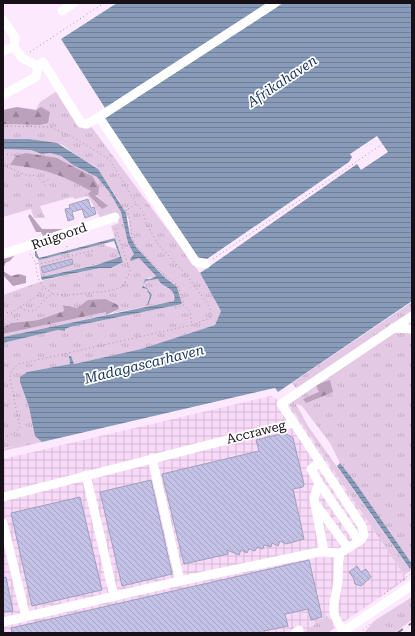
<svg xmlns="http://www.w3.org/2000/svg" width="415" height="636" font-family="'Roboto Serif',serif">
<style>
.industrial{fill:url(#industrial-grid)}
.grass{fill:url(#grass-tufts);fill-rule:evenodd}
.forest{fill:url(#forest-firs)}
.water{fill:url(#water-rules)}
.building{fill:url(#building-back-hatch);stroke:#a19fbd}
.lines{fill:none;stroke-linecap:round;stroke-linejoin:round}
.path{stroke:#a697a6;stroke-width:1;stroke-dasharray:1 3;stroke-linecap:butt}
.minor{stroke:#fff;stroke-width:9}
.rail{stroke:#897b89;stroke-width:2;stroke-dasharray:7 7;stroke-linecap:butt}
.labels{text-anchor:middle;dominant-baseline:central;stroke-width:3.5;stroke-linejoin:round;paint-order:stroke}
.street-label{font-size:13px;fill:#181018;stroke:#fff}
.water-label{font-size:14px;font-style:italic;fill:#17335b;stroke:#fff}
</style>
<defs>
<pattern id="industrial-grid" width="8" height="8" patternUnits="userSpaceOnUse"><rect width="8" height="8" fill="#f8d9f8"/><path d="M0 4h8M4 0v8" fill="none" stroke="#d4b9d4"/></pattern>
<pattern id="grass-tufts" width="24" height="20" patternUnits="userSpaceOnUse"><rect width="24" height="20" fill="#e4c9e4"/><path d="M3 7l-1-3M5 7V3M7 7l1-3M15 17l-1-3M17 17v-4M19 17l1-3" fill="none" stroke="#c3acc3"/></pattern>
<pattern id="forest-firs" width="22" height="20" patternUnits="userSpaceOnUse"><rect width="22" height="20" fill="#bca1bc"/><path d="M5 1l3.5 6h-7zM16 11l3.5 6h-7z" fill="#988298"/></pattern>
<pattern id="water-rules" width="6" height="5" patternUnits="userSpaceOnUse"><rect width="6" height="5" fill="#889cba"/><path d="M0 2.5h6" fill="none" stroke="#6e7e96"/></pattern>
<pattern id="building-back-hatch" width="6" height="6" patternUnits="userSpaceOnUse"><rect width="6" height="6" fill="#c3c1e5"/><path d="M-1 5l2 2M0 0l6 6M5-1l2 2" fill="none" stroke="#a7a5c4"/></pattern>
</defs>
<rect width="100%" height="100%" fill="#fde9fd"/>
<path class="industrial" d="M271,396L280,401L289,404L407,579L327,633H3V459Z"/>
<g class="grass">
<path d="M57,91L63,103L84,129L90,125L200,273L221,311L215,325L141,349L74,364L69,357L70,364L27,372L20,382L42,442L3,451V449L15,446L3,448V343L58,330L65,331V329L70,327C107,319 145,312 182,304L177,287L163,276L136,247L130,236L129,220L124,210L119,203L120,202L96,167L80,158L63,145L29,139H3V124L40,125L36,110L40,102Z"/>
<path d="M3,149L31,150L42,154L49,153L61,156L73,165L97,177L110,193L121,212L128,243L134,254L130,259L131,260L139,258L156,276L145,279L142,288L147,289L151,298L150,291L144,287L143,284L146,281L158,279L159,282L173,292L174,301L113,313L119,309L118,305L106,299L77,308L64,305V311L38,320L11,323L3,328V295L45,280L100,268H111L123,262L111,226L119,223L116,215L101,219L88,196L75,199L72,197L40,206L45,218H34L31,209L3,217ZM57,158L108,206L88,195L91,191C60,174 46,169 11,165Z"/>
<path d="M104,243L106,246L117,249L120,259L41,277L38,260Z"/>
<path d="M412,302V564L355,482L340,463L330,443L302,406L296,404L308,426L409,568L412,567V570L404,575L289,404L300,394L292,383Z"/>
<path d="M106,312V315L3,337V334Z"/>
<path d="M412,597V620L394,633H364L374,621Z"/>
<path d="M327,616L333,624L331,631L327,633H303Z"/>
</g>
<g class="forest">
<path d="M17,107L36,110L41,107L50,112L48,123L40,125L3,124V110Z"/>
<path d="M26,153L57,158L93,177L99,188L98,195H95L108,206L102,209L88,194L91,191C59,174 46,169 10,165L16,156Z"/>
<path d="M30,214L42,229H63L43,236L41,232H36L28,216Z"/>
<path d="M14,256L10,261L5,263L3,271L11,276L19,274L26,276V283L13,286L3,275V259Z"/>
<path d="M106,299L118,305L119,309L106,315V312L3,334V328L11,323L38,320L64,311L63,305L77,308L88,300Z"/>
<path d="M330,380L333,392L306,403L303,399L319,392L316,385Z"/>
</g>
<g class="water">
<path d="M117,3H271L105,108L61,39Z"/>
<path d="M283,3H412V301L278,392L275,388L270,389L42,442L35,436L29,407L20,382V377L27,372L70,364L69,356H71L74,364L141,349L215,325L221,311L200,273L357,164L361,170L388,152L377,136L350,154L352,157L349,162L207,259L196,257L103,119Z"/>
<path d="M3,139H29L57,143L98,169L126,213L130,236L136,247L163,276L177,287L182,304L70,327L65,329V331L58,330L3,343V337L174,301C177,287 161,288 158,279L146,281L143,284L144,287L147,288L152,295L148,305H147L150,296L147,289L142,288L145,279H150L156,276L139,258L131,261L130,259L134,254L128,243L121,212L110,193L97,177L73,165L61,156L50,153L42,154L31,150L3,149Z"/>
<path d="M115,238L123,262L111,268H100L42,280L41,277L96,265L120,257L114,241L39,260L35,256V249L48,245L36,251L39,258Z"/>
<path d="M340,463L355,482L412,564L410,569L337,466Z"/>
</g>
<g class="building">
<path d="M88,199L91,208L94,207L96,214L85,218L82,209L72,212L74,219L68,221L65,209L70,208L69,205Z"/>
<path d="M72,259L73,264L43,273L41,267Z"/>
<path d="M285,433L293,438L304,484L303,487L293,489L304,539L286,544L280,541L278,546L272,543L271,547L264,545L263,549L257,547L255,551L249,549L247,553L241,550L239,555L227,550L228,554L184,564L162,474L259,451L256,440Z"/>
<path d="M151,480L172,574L122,586L100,492Z"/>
<path d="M80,497L102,590L32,606L11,513Z"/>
<path d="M309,560L322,617L311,620L308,609L285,614L288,626L264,631L265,633H12L11,628Z"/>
<path d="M357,566L361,572L366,569L371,577L361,586L355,584L354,579L349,572Z"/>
<path d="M6,577L13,611L3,612V578Z"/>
</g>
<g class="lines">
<g class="path">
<path d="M30,52L104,3"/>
<path d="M3,126L50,127L74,138L109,159L136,203L143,212L146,223L158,244L188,277L207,303L210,309V318L192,325"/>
<path d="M3,154L15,155L23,153"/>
<path d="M3,166C14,167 25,179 36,175L46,186"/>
<path d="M44,182L51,178"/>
<path d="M126,210L129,216L132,237L137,247L160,271L178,286L184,304"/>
<path d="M121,213L136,204"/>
<path d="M67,246L68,256"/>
<path d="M30,254L36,263L40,264L95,250"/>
<path d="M213,259L412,124"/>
<path d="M93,264L95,270"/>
<path d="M45,288L53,294"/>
<path d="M147,292L151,290"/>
<path d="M20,307L37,296L44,287C38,281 36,272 36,263"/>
<path d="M390,309L393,314"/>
<path d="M3,312L11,313L20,307L26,311H35L46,298L54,294L68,295L108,291L123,287L130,271L115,226"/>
<path d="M115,313L116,317"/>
<path d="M11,314L18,320"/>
<path d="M3,437L13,434L20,428L10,378C10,371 13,368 19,364L192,325L190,312L184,305L175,308"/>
<path d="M384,594L412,573"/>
<path d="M360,633L370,624"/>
</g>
<g class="minor">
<path d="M62,11L74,3"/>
<path d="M3,20L15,37L14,47L22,58L38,66L36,77L3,95"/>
<path d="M3,51L14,47"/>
<path d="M38,66L43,62L81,123L87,124L99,117"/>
<path d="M3,254L115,217"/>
<path d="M206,264L196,262L99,117L275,3"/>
<path d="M393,328L412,329"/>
<path d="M294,423L281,404L412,316"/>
<path d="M320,462L311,469L319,483L314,498L324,552"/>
<path d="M86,475L114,596"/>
<path d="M319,483L359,541"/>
<path d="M3,497L294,423L362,526L364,535L361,540L340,553C337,566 339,570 338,581C335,605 327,612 346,633"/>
<path d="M317,506L348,548"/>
<path d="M3,523L26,617"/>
<path d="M180,581L319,552L340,553"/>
<path d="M3,622L180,581L152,458"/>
<path d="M295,633L299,630"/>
<path d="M341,633L412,585"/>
</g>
<path class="rail" d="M397,633L412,623"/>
</g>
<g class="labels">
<g class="street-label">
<text transform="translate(59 236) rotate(-19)">Ruigoord</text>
<text transform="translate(256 432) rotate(-14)">Accraweg</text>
</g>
<g class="water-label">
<text transform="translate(282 81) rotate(-34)">Afrikahaven</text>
<text transform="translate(144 364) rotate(-14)">Madagascarhaven</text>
</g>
</g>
<rect width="415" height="636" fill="none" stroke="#181018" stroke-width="8"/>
</svg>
